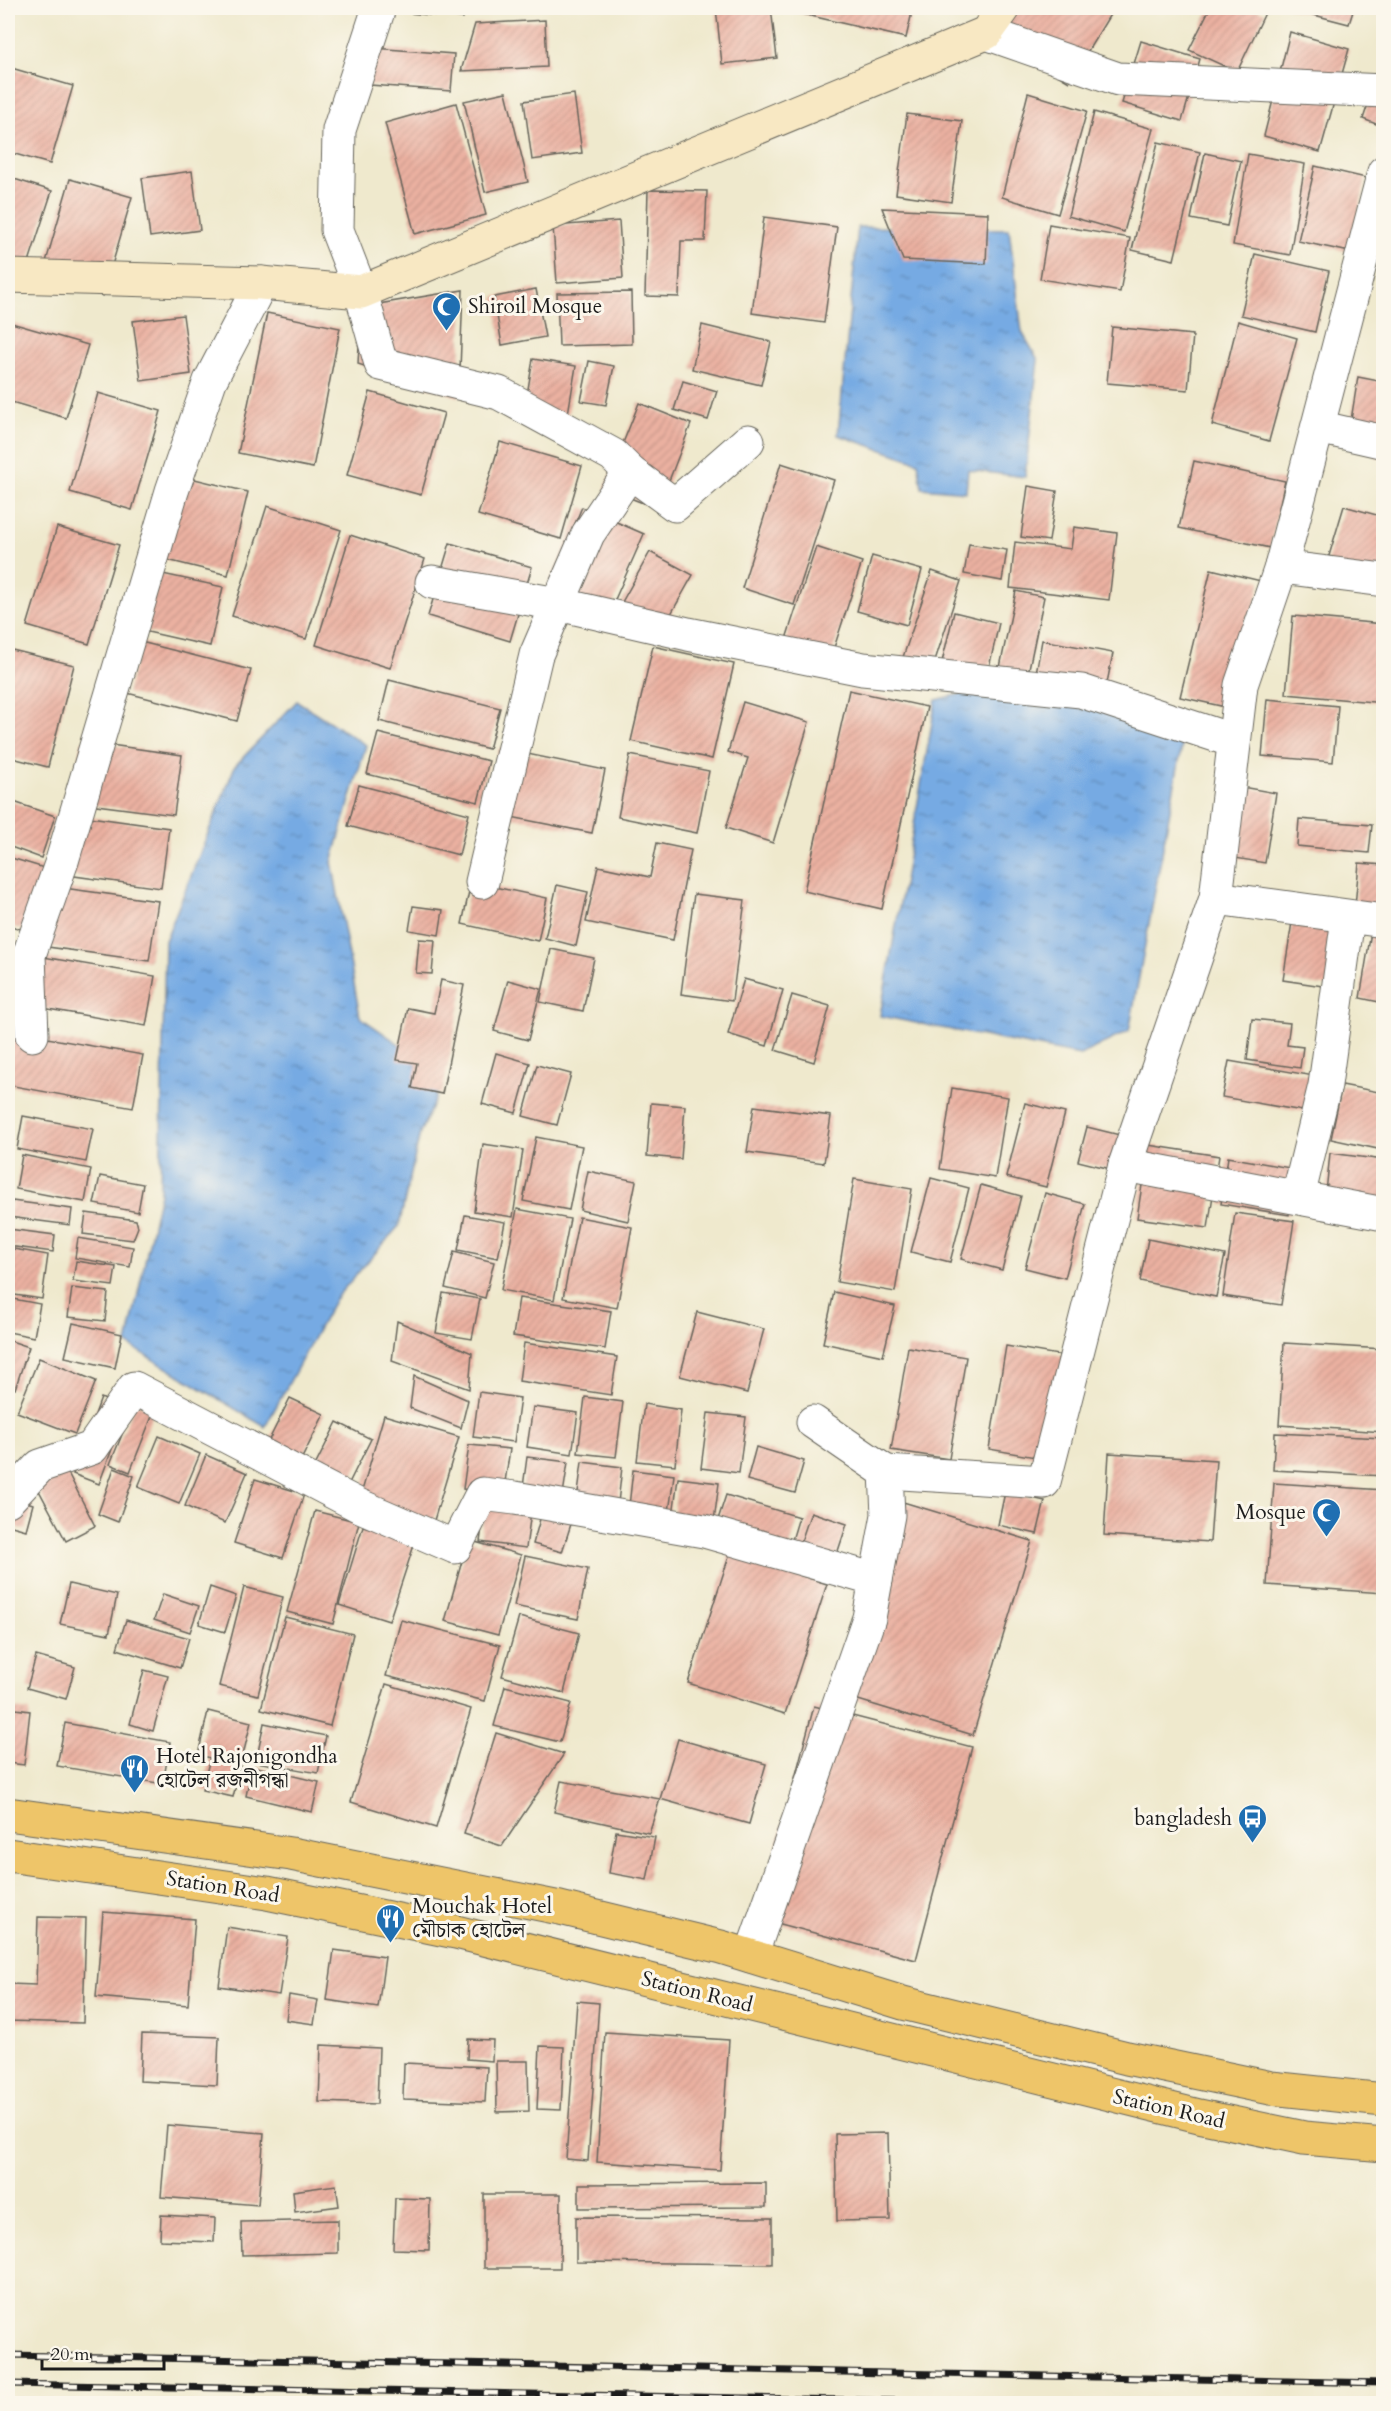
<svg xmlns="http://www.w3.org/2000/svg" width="1391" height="2411" font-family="Cardo,'Noto Serif Bengali',serif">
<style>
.water{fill:url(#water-ripples);stroke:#496380;stroke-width:1.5}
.building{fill:url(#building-hatch)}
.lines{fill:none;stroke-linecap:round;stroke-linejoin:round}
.street-casing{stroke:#66645a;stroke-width:35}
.secondary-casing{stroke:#66645a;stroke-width:35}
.primary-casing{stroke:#66645a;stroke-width:35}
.street{stroke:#fff;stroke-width:33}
.secondary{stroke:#f8e8c3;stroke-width:33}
.primary{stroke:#eec569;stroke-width:33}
.rail-casing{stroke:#1c1c1c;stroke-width:7}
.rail{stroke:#fbf7ec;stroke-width:4.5;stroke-dasharray:14;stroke-linecap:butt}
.labels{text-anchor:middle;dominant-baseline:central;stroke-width:6;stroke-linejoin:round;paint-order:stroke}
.poi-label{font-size:21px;fill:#1c1c1c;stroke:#fbf7ec;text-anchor:start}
.street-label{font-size:21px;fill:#1c1c1c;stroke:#fbf7ec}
</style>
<defs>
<pattern id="water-ripples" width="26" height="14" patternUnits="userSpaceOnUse" patternTransform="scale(1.5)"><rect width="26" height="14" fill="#76aae3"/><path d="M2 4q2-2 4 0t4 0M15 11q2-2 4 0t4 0" fill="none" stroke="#608ab7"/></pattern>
<pattern id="building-hatch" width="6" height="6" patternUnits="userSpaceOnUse" patternTransform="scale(1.5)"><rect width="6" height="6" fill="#ebb1a1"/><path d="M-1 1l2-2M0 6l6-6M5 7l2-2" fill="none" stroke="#c9988a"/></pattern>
</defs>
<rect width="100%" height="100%" fill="#fbf7ec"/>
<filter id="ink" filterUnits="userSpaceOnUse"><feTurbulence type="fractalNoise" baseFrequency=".0167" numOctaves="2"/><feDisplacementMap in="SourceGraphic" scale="12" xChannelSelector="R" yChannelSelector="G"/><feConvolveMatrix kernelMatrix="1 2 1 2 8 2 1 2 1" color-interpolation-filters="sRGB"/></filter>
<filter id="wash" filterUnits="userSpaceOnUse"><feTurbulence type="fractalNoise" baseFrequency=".008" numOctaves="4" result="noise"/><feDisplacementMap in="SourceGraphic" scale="24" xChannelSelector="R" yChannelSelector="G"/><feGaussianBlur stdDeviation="1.35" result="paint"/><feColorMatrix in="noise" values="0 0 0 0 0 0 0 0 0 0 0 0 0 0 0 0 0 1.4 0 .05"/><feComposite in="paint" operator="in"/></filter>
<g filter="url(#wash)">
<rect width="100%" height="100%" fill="#efe9cd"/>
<g class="water">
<path d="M858,227L1009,229L1022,332L1038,360L1025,477L968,470L966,492L922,488L918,462L838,435Z"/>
<path d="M998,685L1151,716L1183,740L1129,1031L1080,1055L880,1016L936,700Z"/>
<path d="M297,701L366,745L332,862L360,1017L409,1051L437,1095L420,1133L399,1226L335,1299L265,1427L127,1344L160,1193L165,941L235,766Z"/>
</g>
<g id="blocks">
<g class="building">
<path d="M387,8H463V18L387,11Z"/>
<path d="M716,8H771L777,58L722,64Z"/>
<path d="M777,8H913L906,38Z"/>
<path d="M1003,8H1114L1069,82L987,33Z"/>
<path d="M1210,8H1253L1265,13L1237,72L1189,50Z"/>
<path d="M1287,8H1354L1349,24Z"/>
<path d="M545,20L547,67L461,71L475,24Z"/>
<path d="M1290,32L1349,49L1320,152L1264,136Z"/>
<path d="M1141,41L1200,59L1182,121L1122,103Z"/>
<path d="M373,48L454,54L451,91L370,85Z"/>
<path d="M8,67L73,86L50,164L8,152Z"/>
<path d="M506,92L528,182L485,192L464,101Z"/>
<path d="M1028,93L1087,111L1058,214L1002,197Z"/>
<path d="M574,94L582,153L532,160L524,101Z"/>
<path d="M1370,98L1384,102V127L1363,119Z"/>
<path d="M456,103L486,215L415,234L385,123Z"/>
<path d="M1094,112L1153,129L1124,232L1068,216Z"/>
<path d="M907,114L962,121L951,202L896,194Z"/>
<path d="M1158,142L1200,152L1174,260L1132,250Z"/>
<path d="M1205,153L1241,161L1227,226L1191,219Z"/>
<path d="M1248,154L1305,164L1290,255L1233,245Z"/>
<path d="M1315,166L1366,178L1350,252L1298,241Z"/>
<path d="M192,171L200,230L150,237L142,178Z"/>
<path d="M8,177L52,191L27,268L8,262Z"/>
<path d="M70,179L132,197L103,296L41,279Z"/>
<path d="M648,190L707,191L705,241H681L679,297L645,296Z"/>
<path d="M882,208L988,213L986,264L903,260Z"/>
<path d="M764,217L837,227L824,323L752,313Z"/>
<path d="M619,221L623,278L557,283L553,226Z"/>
<path d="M1049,224L1130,238L1120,292L1040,279Z"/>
<path d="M1255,254L1329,271L1315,332L1241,315Z"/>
<path d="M1382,255H1384V276L1378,275Z"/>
<path d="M536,289L545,337L502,345L494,297Z"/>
<path d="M463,290L459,397L358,364L361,307Z"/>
<path d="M631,292L632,344L559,346L557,293Z"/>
<path d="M267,313L340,328L313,468L238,453Z"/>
<path d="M183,315L191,374L141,381L133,321Z"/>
<path d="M1238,321L1297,338L1269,441L1212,425Z"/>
<path d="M8,322L88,345L66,418L8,401Z"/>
<path d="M702,325L771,342L761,385L692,369Z"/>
<path d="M1112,327L1193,335L1188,390L1107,383Z"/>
<path d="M533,359L576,366L568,414L525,407Z"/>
<path d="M589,361L614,366L606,405L581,401Z"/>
<path d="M1358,377L1384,382V458L1376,457L1351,420Z"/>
<path d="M683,381L717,391L708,420L674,410Z"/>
<path d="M370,392L444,413L421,495L347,475Z"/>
<path d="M98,393L161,411L132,510L70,492Z"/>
<path d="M639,403L691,424L658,509L605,488Z"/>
<path d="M500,442L582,466L561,539L478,515Z"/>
<path d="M1194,461L1285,481L1270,548L1179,528Z"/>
<path d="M781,463L834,480L794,605L742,588Z"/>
<path d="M162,471L248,492L228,575L143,554Z"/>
<path d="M1028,486L1057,491L1049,541L1021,537Z"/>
<path d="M267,506L341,530L306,639L232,616Z"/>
<path d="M1344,506L1384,517L1382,597L1322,579Z"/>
<path d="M582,507L644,534L601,631L540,605Z"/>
<path d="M57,527L119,545L89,644L27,626Z"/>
<path d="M1074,527L1117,533L1109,600L1010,588L1015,542L1071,549Z"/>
<path d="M350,535L425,559L390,668L316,645Z"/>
<path d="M450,543L532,567L510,641L428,616Z"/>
<path d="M969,544L1007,550L1002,581L964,574Z"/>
<path d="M816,547L862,562L831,657L785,642Z"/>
<path d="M650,552L693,575L659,635L617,611Z"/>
<path d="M872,556L922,570L907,625L857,611Z"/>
<path d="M135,568L223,587L210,646L121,626Z"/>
<path d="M1211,569L1261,581L1230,708L1180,697Z"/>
<path d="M932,571L961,581L927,685L897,675Z"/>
<path d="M1016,591L1044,597L1027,678L999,672Z"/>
<path d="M954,612L999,623L988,672L942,662Z"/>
<path d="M1293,616L1384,624V703L1286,694Z"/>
<path d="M1042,640L1113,653L1104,698L1034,684Z"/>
<path d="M141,642L251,670L237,721L127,693Z"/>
<path d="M653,646L734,664L712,759L631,741Z"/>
<path d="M8,649L74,665L48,767L8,757Z"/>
<path d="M389,680L500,708L489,749L379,721Z"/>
<path d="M849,690L927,707L882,909L804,891Z"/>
<path d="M1267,699L1338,706L1333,762L1262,756Z"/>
<path d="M743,702L809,722L773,843L726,828L748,758L728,752Z"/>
<path d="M378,733L489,761L478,802L367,774Z"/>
<path d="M82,741L182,755L174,815L73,802Z"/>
<path d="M499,748L605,770L592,833L486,812Z"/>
<path d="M630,755L709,771L697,833L618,817Z"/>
<path d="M359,785L469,814L459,855L348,826Z"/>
<path d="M1242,787L1276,793L1265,863L1229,857Z"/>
<path d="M8,800L55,816L41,858L8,846Z"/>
<path d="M68,814L169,828L161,888L60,874Z"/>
<path d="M1299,819L1372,825L1369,853L1297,846Z"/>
<path d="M657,843L691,850L673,940L586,922L598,866L650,877Z"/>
<path d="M8,857L51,870L33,933L8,925Z"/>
<path d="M1359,863L1384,865V908L1355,906Z"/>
<path d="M471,882L547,898L538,941L462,924Z"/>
<path d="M557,885L588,892L576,946L545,938Z"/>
<path d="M56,887L158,901L149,961L48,947Z"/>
<path d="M694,894L745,900L732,1001L681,994Z"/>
<path d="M413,906L443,910L439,935L409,930Z"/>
<path d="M1292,922L1345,930L1336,988L1283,980Z"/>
<path d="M1371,932L1384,934V1003L1360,998Z"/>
<path d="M419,939L435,940L432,974L416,973Z"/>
<path d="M551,949L594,958L583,1011L540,1002Z"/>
<path d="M14,952L155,976L146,1026L8,1002V986Z"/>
<path d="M744,979L783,990L767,1046L728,1034Z"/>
<path d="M441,980L464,985L442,1094L412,1088L417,1063L397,1060L408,1008L434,1013Z"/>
<path d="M508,980L541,989L528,1040L494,1031Z"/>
<path d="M792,995L830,1006L814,1062L775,1050Z"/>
<path d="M1252,1019L1290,1023L1287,1045L1303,1047L1300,1068L1247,1060Z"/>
<path d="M8,1031L143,1055L133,1108L8,1085Z"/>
<path d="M496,1053L530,1063L516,1113L482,1104Z"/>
<path d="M1229,1061L1320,1077L1314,1113L1222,1097Z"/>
<path d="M537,1065L571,1074L557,1125L523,1116Z"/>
<path d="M1342,1085L1384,1093V1119L1378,1149L1331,1139Z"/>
<path d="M952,1088L1008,1097L995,1178L940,1169Z"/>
<path d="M651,1103L685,1106L681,1159L647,1156Z"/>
<path d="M1025,1103L1065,1113L1046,1187L1006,1177Z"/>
<path d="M754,1106L831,1116L824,1163L747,1152Z"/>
<path d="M23,1116L93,1129L86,1162L17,1149Z"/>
<path d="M1087,1127L1124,1136L1115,1170L1078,1161Z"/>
<path d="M536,1137L582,1146L569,1210L523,1201Z"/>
<path d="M483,1144L523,1150L513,1217L474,1211Z"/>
<path d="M1148,1145L1219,1156L1208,1228L1137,1218Z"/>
<path d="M1330,1153L1384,1160V1219L1324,1212Z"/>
<path d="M22,1155L91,1169L85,1202L16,1189Z"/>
<path d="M1228,1157L1296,1169L1289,1215L1221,1204Z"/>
<path d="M588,1171L636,1181L628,1221L580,1210Z"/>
<path d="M100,1176L143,1184L138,1212L94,1204Z"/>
<path d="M931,1178L969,1188L950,1262L911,1252Z"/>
<path d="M854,1179L912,1189L895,1292L837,1282Z"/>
<path d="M981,1185L1021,1196L1002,1270L961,1259Z"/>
<path d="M1045,1193L1085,1204L1065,1278L1025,1268Z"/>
<path d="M12,1201L72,1209L70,1225L9,1217Z"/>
<path d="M517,1209L570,1219L554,1300L501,1290Z"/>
<path d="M86,1213L136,1220L138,1227L133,1240L83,1234Z"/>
<path d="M1235,1213L1294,1221L1281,1305L1223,1296Z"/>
<path d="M465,1215L505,1222L498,1258L458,1250Z"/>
<path d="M579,1217L632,1227L617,1308L563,1298Z"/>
<path d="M8,1229L55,1235L53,1252L8,1246Z"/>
<path d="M78,1238L133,1247L130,1267L75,1258Z"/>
<path d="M1148,1239L1225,1255L1216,1297L1140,1281Z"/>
<path d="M8,1248L48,1255L42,1299L8,1294Z"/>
<path d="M454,1252L494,1262L485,1298L445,1288Z"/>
<path d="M76,1261L116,1267L113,1286L73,1281Z"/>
<path d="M72,1288L108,1292L105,1321L68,1317Z"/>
<path d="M834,1292L895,1306L883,1356L823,1343Z"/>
<path d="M443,1293L480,1299L472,1339L436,1333Z"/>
<path d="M8,1298L40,1304L34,1337L8,1332Z"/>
<path d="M519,1298L611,1311L605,1349L513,1336Z"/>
<path d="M697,1312L764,1329L747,1393L680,1376Z"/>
<path d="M397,1321L472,1353L469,1389L392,1361Z"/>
<path d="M73,1323L122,1334L115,1368L65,1357Z"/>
<path d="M8,1340L29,1347L15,1389L8,1387Z"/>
<path d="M524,1343L617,1357L611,1395L519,1381Z"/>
<path d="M1284,1343L1384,1349V1432L1279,1425Z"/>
<path d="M1006,1346L1064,1356L1047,1459L989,1449Z"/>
<path d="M908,1347L966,1357L949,1459L891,1450Z"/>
<path d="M39,1358L96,1381L75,1434L17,1412Z"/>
<path d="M414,1376L468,1400L461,1428L410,1408Z"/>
<path d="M479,1392L520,1398L514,1442L473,1437Z"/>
<path d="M585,1397L623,1402L616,1457L578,1453Z"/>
<path d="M101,1398L127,1409L99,1484L73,1474Z"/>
<path d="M290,1398L324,1414L299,1464L265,1448Z"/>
<path d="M135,1403L154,1411L130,1472L110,1464Z"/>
<path d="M644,1404L681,1410L675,1465L637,1461Z"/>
<path d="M533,1407L578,1413L572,1454L527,1447Z"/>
<path d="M708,1413L746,1417L739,1473L701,1468Z"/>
<path d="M384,1415L459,1437L432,1527L358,1505Z"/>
<path d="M337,1422L371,1439L346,1489L312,1472Z"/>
<path d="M1275,1433L1384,1438V1476L1273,1470Z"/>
<path d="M159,1436L200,1454L179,1504L138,1487Z"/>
<path d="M469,1445L510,1449L503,1495L463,1489Z"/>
<path d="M756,1447L804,1461L795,1493L747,1480Z"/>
<path d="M1109,1453L1216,1460L1210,1542L1104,1535Z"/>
<path d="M206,1455L247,1473L225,1523L185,1506Z"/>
<path d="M527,1457L568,1462L561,1507L521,1502Z"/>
<path d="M582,1462L622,1467L617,1512L576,1507Z"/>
<path d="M65,1467L95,1526L66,1541L35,1483Z"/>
<path d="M114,1468L134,1476L118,1522L98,1514Z"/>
<path d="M633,1470L674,1475L668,1520L628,1515Z"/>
<path d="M678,1478L719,1483L713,1529L672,1523Z"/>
<path d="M255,1479L304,1494L283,1558L234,1543Z"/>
<path d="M1274,1483L1384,1490V1593L1267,1585Z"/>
<path d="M1005,1492L1045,1501L1037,1534L998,1525Z"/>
<path d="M726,1495L799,1517L786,1560L712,1538Z"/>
<path d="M8,1496L33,1504L26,1530L8,1525Z"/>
<path d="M890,1498L1032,1541L973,1735L832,1692Z"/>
<path d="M485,1506L531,1512L526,1548L480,1542Z"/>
<path d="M315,1511L359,1522L333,1624L287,1612Z"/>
<path d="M542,1512L572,1521L562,1552L533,1544Z"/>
<path d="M811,1512L847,1524L829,1578L793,1565Z"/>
<path d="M363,1526L415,1542L389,1621L339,1605Z"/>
<path d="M468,1540L521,1555L498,1635L445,1621Z"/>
<path d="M730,1553L827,1584L785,1714L688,1683Z"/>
<path d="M525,1556L588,1569L578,1619L514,1606Z"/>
<path d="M69,1584L117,1595L109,1634L60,1624Z"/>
<path d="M210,1587L236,1596L225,1632L199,1624Z"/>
<path d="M244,1587L283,1597L258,1695L219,1686Z"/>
<path d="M163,1594L199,1606L190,1632L154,1620Z"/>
<path d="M285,1617L353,1634L330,1726L261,1709Z"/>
<path d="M519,1617L579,1633L564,1693L502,1676Z"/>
<path d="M126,1620L189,1638L180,1668L117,1649Z"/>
<path d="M401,1620L500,1645L485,1701L386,1676Z"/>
<path d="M36,1656L75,1667L66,1699L27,1688Z"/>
<path d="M144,1670L168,1676L153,1731L130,1724Z"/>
<path d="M386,1684L471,1709L436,1828L351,1802Z"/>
<path d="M505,1686L571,1703L560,1742L494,1726Z"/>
<path d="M814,1706L972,1747L916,1960L758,1918Z"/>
<path d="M8,1708L30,1711L24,1765L8,1763Z"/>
<path d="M208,1711L251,1722L233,1797L202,1790L210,1758L198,1755Z"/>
<path d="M65,1723L170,1742L163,1784L57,1766Z"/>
<path d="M264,1723L326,1736L318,1773L256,1762Z"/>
<path d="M496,1733L564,1754L502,1846L464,1834Z"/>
<path d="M678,1739L766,1764L749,1824L660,1799Z"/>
<path d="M252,1766L319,1782L312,1812L246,1796Z"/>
<path d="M561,1781L660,1799L649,1833L554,1812Z"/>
<path d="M616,1831L655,1837L647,1880L609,1873Z"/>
<path d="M103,1912L195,1919L188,2005L96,1997Z"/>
<path d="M38,1917L86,1918L83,2023L8,2021V1984L36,1985Z"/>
<path d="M227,1927L288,1937L279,1995L219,1986Z"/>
<path d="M334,1950L385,1957L378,2008L327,2000Z"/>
<path d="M289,1995L318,2000L314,2024L286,2020Z"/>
<path d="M577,2001L599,2003L588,2161L566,2159Z"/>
<path d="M605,2032L729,2040L720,2170L597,2162Z"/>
<path d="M142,2034L219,2037L217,2085L140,2081Z"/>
<path d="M468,2039L493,2040L492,2061L467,2059Z"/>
<path d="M321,2045L379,2048L377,2104L319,2102Z"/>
<path d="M540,2046L564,2047L561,2110L537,2109Z"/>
<path d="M496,2061H528L529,2111L497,2112Z"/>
<path d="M404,2063L487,2067L485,2102L403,2099Z"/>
<path d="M167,2125L264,2133L258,2205L161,2197Z"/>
<path d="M888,2133L890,2220L837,2221L835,2134Z"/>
<path d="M766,2183V2207L579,2208V2184Z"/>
<path d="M336,2185L339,2206L295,2212L293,2191Z"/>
<path d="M484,2194H561L560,2268H484Z"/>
<path d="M395,2198L430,2199L429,2250L393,2249Z"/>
<path d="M161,2215L215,2218L214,2242L160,2240Z"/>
<path d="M576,2217L772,2218V2264L576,2262Z"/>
<path d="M338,2220V2253L242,2255L241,2222Z"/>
</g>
</g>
</g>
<g filter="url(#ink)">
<use href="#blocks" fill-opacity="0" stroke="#66645a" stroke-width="1.5"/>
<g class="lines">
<defs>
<g id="street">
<path d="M379,8L339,130L337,230L361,292L381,364L499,393L613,455L630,472L588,534L536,655L482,882"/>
<path d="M986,33L1118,79L1384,91"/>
<path d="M1318,427L1384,442"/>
<path d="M630,472L675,505L748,441"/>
<path d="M1281,567L1384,580"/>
<path d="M432,582L558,604L688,634L863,669L1081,691L1234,741"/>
<path d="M1216,898L1241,685L1281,567L1384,172"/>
<path d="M32,1035L29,955L62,861L172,491L210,381L261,283"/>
<path d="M1125,1165L1384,1214"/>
<path d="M1298,1197L1325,1085L1348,918"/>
<path d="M886,1472L1044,1482L1125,1165L1216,898L1384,921"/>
<path d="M8,1500L40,1466L92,1448L134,1388L358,1505L455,1547L482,1494L515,1498L704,1531L876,1580"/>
<path d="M751,1956L869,1618L888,1515L886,1472L813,1422"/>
</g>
<path id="secondary" d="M8,276L261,283L361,292L986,33L1004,8"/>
<g id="primary">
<path d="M8,1814L291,1854L560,1908L721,1947L903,2003L1127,2058L1271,2088L1384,2100"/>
<path d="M8,1855L267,1893L456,1932L1199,2116L1304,2138L1384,2145"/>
</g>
</defs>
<use href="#street" class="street-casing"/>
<use href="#secondary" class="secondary-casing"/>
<use href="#primary" class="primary-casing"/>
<use href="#street" class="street"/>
<use href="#secondary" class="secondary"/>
<use href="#primary" class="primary"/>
<defs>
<g id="rail">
<path d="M8,2355L1384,2383"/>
<path d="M8,2384L1058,2404"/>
</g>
</defs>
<use href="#rail" class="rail-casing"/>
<use href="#rail" class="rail"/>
</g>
</g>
<defs>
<symbol id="mosque-pin" viewBox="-11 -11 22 30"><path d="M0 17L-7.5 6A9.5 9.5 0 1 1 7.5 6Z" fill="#1f6fb2" stroke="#fbf7ec"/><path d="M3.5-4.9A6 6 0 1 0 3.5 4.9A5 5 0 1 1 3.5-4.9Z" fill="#fff"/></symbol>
<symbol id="restaurant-pin" viewBox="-11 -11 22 30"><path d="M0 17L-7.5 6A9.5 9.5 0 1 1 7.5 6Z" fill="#1f6fb2" stroke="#fbf7ec"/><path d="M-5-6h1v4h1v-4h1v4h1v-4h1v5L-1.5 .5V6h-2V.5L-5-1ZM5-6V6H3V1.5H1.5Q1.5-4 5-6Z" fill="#fff"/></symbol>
<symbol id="bus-pin" viewBox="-11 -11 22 30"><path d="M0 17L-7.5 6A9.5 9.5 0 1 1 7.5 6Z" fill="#1f6fb2" stroke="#fbf7ec"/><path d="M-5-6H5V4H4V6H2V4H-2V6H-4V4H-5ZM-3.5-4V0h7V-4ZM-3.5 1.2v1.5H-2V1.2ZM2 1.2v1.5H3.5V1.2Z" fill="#fff"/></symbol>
</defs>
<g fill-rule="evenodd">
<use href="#mosque-pin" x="430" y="290" width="33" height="45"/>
<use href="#mosque-pin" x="1310" y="1496" width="33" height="45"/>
<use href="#restaurant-pin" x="118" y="1752" width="33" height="45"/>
<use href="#bus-pin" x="1236" y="1802" width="33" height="45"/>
<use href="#restaurant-pin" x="374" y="1902" width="33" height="45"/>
</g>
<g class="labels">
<g class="poi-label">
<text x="468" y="306">Shiroil Mosque</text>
<text x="1306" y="1512" text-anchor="end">Mosque</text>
<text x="156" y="1756">Hotel Rajonigondha<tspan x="156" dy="24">হোটেল রজনীগন্ধা</tspan></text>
<text x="1232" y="1818" text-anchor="end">bangladesh</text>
<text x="412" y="1906">Mouchak Hotel<tspan x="412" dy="24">মৌচাক হোটেল</tspan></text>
</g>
<g class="street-label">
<text transform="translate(223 1887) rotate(9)">Station Road</text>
<text transform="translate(697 1992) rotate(14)">Station Road</text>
<text transform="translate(1169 2109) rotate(13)">Station Road</text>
</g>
</g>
<rect width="1391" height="2411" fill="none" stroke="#fbf7ec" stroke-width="30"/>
<path d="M42 2360v9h122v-9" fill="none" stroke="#1c1c1c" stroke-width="3"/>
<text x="51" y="2360" font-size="18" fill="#1c1c1c" stroke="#fbf7ec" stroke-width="4.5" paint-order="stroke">20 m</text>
</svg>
